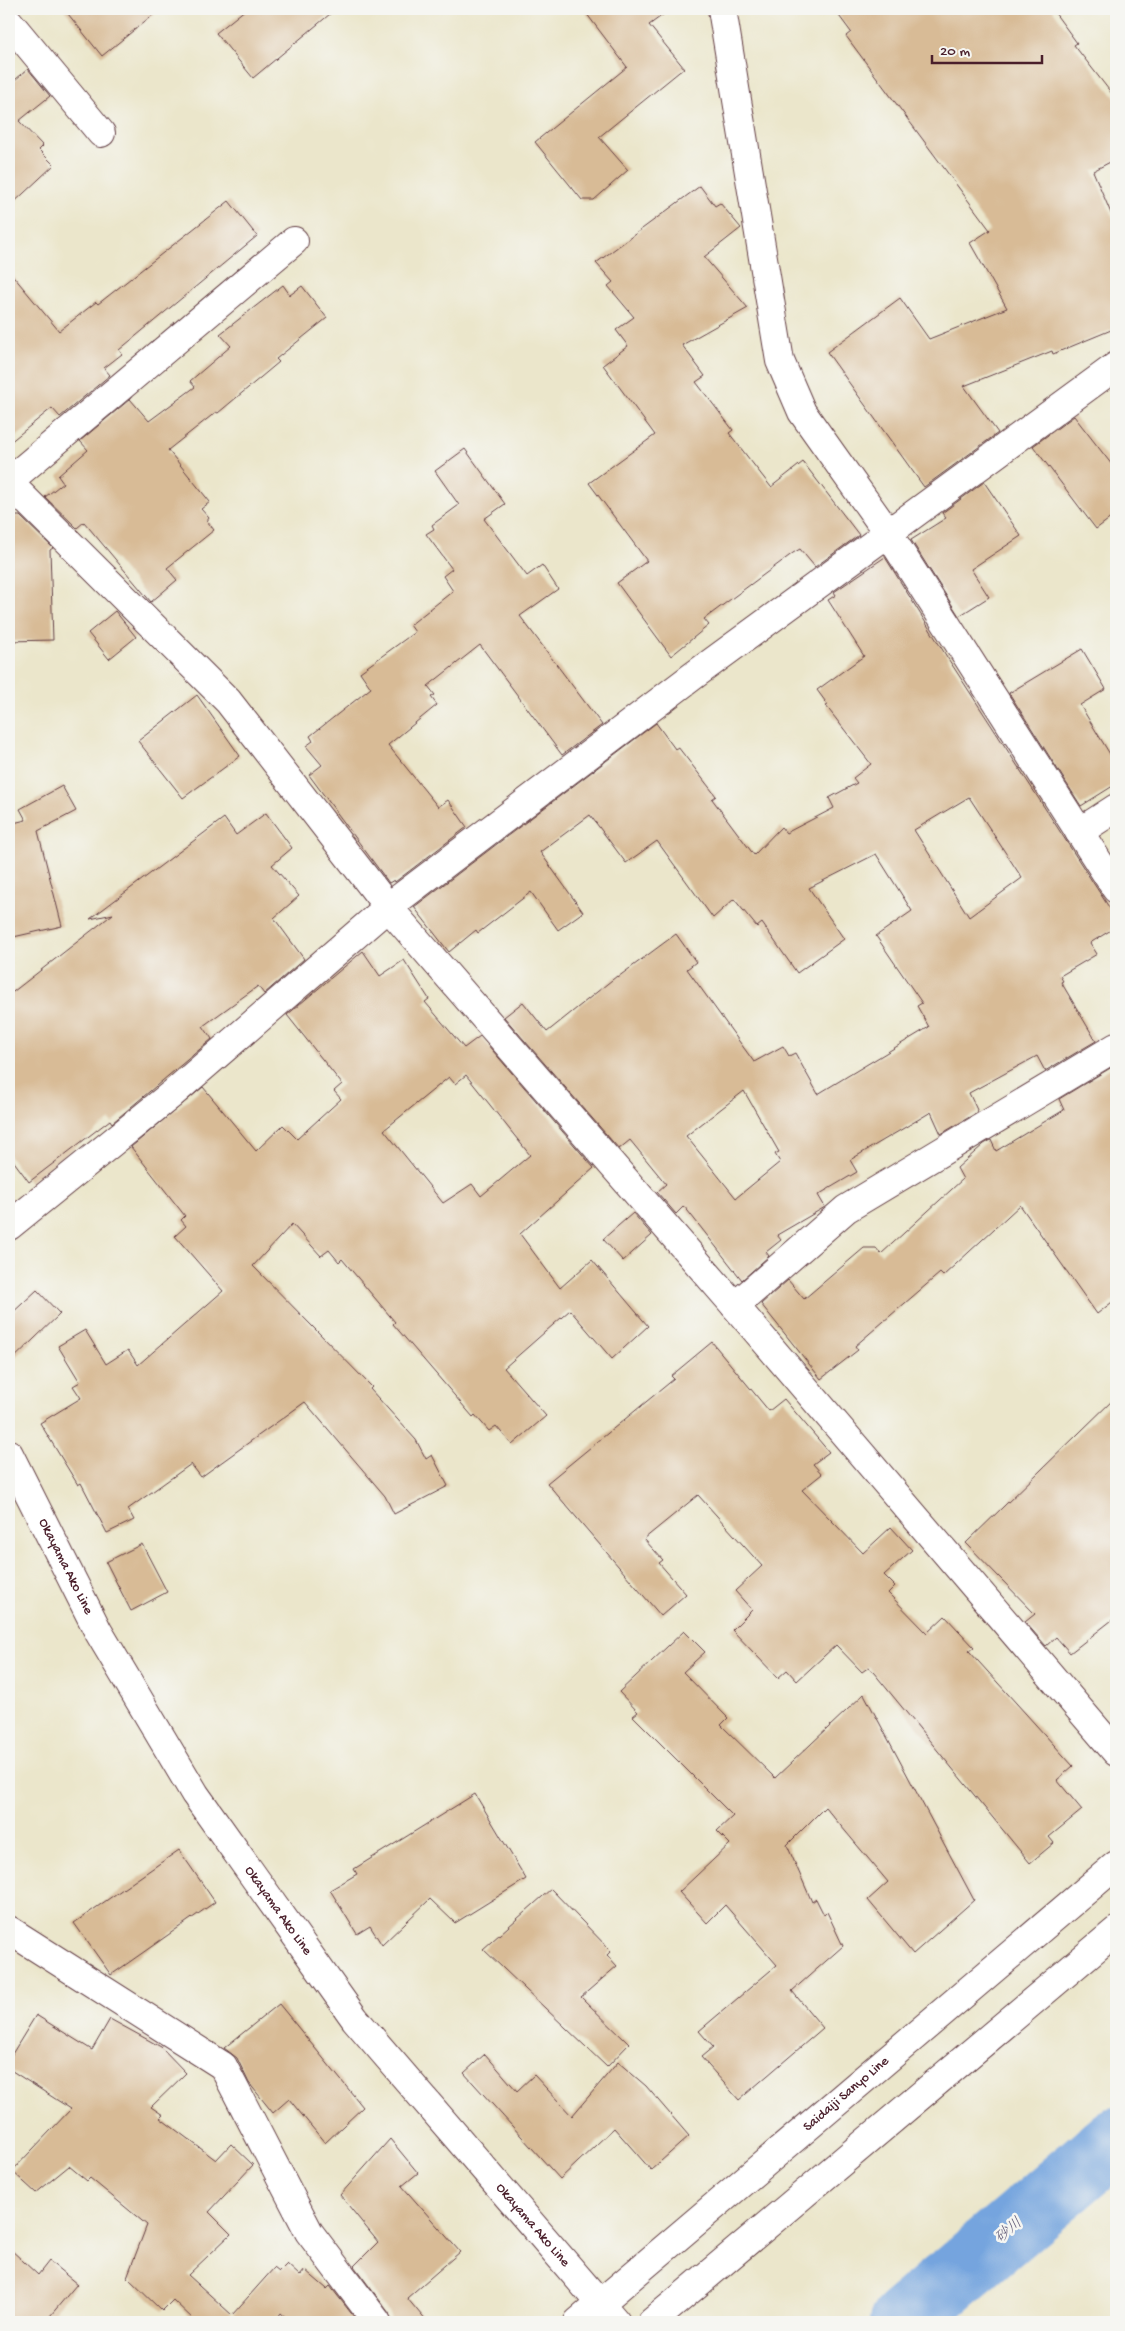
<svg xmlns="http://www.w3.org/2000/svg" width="1125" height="2331" font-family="'Gochi Hand','Klee One',sans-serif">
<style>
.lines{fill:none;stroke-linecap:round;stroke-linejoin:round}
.river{stroke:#74a4de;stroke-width:66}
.building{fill:#d8bb96;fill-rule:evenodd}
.minor-casing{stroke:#623d43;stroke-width:30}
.primary-casing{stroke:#623d43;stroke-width:30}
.minor{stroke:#fff;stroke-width:28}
.primary{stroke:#fff;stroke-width:28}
.labels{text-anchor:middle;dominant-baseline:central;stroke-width:5;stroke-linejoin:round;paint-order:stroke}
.street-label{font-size:14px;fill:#4a1f2b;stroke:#f6f6f2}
.water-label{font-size:15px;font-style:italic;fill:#5b5473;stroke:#f6f6f2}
</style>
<rect width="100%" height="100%" fill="#f6f6f2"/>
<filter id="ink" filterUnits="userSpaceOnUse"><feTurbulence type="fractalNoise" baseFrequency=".02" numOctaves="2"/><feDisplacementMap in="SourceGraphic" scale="10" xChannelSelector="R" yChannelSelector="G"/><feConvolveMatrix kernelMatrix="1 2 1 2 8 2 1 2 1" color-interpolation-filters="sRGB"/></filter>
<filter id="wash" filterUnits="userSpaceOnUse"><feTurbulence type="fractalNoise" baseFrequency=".0096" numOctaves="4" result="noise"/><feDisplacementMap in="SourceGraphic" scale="20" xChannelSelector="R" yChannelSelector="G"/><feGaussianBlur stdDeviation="1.12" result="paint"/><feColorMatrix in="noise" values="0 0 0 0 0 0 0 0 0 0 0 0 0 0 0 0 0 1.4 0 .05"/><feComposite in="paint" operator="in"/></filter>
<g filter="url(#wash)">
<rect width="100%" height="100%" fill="#ebe6cb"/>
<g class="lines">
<path class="river" d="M902,2322L1116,2140"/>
</g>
<g id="blocks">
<g class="building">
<path d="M64,9H160L102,56Z"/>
<path d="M246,9H336L253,78L216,33Z"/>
<path d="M583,9H671L649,25L684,68L599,137L628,170L594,200H582L535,142L627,67Z"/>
<path d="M834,9H1052L1077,43L1074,45L1116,99V159L1093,171L1116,225V328L1053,354L1052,351L964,386L998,433L924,487L827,352L900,298L929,339L1007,308L970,243L990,230L846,36L851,32Z"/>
<path d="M28,69L50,96L19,121L43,146L39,150L54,165L9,207V85Z"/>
<path d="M700,186L715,206L720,203L741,228L704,257L748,308L682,345L705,376L696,382L733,430L729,433L771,487L803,462L859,535L815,567L800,549L793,553L704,619L709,625L671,656L617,583L647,561L589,483L655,435L603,365L628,346L616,330L634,317L608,286L613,282L596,263Z"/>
<path d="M229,201L257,236L119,350L122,354L104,368L110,375L60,417L52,408L9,443V271L59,331L96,302L98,304Z"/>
<path d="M283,285L290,295L302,286L327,318L276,359L279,362L218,413L216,412L168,450L210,502L201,509L209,518L207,521L214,530L167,568L177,580L151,602L84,522L77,528L45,497L63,483L58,476L88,450L80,441L130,399L149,421L195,387L190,381L231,346L220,334Z"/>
<path d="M1074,416L1116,470V514L1096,529L1033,446Z"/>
<path d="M465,449L505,504L484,519L527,576L542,565L558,589L520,616L602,725L562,755L480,645L428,686L435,695L431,697L437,705L388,745L438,807L448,800L467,827L395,882L394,880L389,883L309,775L322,765L306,746L313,741L310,736L371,688L360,672L415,632L410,625L453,591L443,576L452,569L426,534L434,529L432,525L459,505L435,471Z"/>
<path d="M984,482L1021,536L971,569L989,597L959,616L911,540L946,518L942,513Z"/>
<path d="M9,516H20L53,548L50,550L53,640L9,641Z"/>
<path d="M885,557L947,657L1116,918V927L1090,943L1097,954L1060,976L1063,981L1061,982L1096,1041L1045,1071L1037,1056L969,1093L978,1112L941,1134L931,1112L850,1160L857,1172L818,1195L825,1207L777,1235L781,1240L766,1252L769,1256L742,1280L684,1206L676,1214L657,1192L666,1184L630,1140L619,1149L504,1017L523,1002L547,1032L617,976L618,977L676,934L696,962L687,969L754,1062L783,1046L789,1056L795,1053L818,1094L929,1027L917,1006L922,1003L876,936L912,911L876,854L809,888L844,939L797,973L762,923L757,927L734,899L713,918L657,841L626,863L590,815L540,852L583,912L558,930L531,892L478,933L476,930L449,952L414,907L656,723L675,749L678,747L716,796L712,799L754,855L781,827L786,833L834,808L829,798L857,783L853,778L871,764L826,706L828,705L817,690L864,656L828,600L836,595L834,592ZM969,797L1022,878L969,917L914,830ZM744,1091L779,1152L775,1154L780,1162L736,1198L686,1136Z"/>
<path d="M115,611L136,637L109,659L88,633Z"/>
<path d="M1082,649L1106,689L1080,705L1116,764V784L1081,806L1009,693Z"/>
<path d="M197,695L240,756L183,798L138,741Z"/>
<path d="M62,786L76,811L38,831L62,926L9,938V824L26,820L20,809Z"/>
<path d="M266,813L292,848L272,865L299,896L274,918L304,959L264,994L258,986L203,1026L212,1039L112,1123L110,1120L29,1182L9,1155V995L113,914L90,919L224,818L236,835Z"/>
<path d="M363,951L380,976L404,960L429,999L425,1002L464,1048L480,1036L594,1168L520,1234L560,1288L592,1260L648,1326L612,1359L570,1310L504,1368L546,1416L512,1445L496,1426L489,1431L475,1415L473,1417L393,1324L395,1322L342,1259L339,1262L329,1250L321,1256L292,1224L253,1266L372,1387L370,1389L416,1440L426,1459L432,1455L448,1486L394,1514L385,1496L305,1402L201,1477L191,1464L128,1509L134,1520L107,1533L81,1483L78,1485L40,1423L81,1398L73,1386L80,1382L58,1346L85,1330L106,1364L128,1350L138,1365L223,1291L175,1236L186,1226L181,1220L185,1216L131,1147L203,1087L256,1151L283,1125L297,1139L341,1099L334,1091L342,1084L287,1015ZM466,1075L530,1155L481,1196L472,1184L443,1203L384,1130L449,1077L455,1084Z"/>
<path d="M1112,1067L1116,1074V1299L1097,1314L1020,1205L943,1276L940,1273L855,1346L858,1350L821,1379L761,1304L788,1280L804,1299L864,1248H876L881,1254L963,1179L957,1168L984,1144L991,1140L996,1151L1064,1110L1059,1099Z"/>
<path d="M633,1213L652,1235L623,1261L603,1239Z"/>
<path d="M37,1290L60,1314L9,1363V1316Z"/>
<path d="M712,1342L769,1411L784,1399L829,1452L813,1464L822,1474L802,1490L863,1553L891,1527L912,1550L884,1575L895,1586L888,1593L927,1633L945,1616L974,1647L969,1651L1073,1766L1057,1780L1082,1810L1049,1837L1054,1843L1030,1863L869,1667L862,1672L836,1645L797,1681L787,1670L778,1678L732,1630L752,1610L735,1591L762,1566L698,1495L644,1539L663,1560L659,1563L686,1594L661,1616L547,1483L674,1379L671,1376Z"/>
<path d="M1116,1397V1617L1070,1653L1056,1637L1046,1646L1025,1622L1035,1614L966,1543Z"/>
<path d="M142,1544L167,1592L131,1611L106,1562Z"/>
<path d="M684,1631L705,1652L683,1672L728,1718L721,1725L775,1778L864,1694L974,1900L913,1954L868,1900L888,1882L825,1807L787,1845L812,1902L816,1899L824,1915L827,1912L843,1946L792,1991L823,2028L739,2100L701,2057L713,2047L699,2031L777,1965L725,1905L707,1923L679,1892L730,1844L717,1831L733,1816L633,1716L638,1712L619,1692Z"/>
<path d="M475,1794L526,1879L455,1923L430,1899L382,1945L370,1926L357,1934L330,1890L357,1874L354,1869Z"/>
<path d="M179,1850L215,1902L111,1975L74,1923Z"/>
<path d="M551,1889L611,1951L607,1955L617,1966L581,1997L629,2044L607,2067L483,1949Z"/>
<path d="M279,2004L363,2107L325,2143L289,2099L273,2113L249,2083L237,2058L224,2048Z"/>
<path d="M36,2015L92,2050L110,2019L161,2047L186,2073L151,2107L163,2115L160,2118L216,2160L231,2144L253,2165L209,2212L231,2234L188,2275L232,2315L274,2268L279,2272L287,2264L300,2276L305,2270L327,2289L330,2286L358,2322H291L281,2313L274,2322H196L173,2300L162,2311L127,2277L147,2225L90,2178L87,2181L69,2166L36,2193L12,2171L71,2109L9,2069V2059Z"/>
<path d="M485,2054L517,2091L534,2075L572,2116L618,2062L646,2086L689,2136L651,2170L614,2128L560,2179L464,2073Z"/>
<path d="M390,2139L418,2173L402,2186L460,2252L407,2298L427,2322H392L389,2313L354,2266L378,2242L340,2195Z"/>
<path d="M9,2248L38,2275L49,2261L77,2284L45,2322H9Z"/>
</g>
</g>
</g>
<g filter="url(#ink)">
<use href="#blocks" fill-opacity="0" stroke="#623d43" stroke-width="1"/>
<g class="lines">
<defs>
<g id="minor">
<path d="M722,9L780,361L802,412L888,533L1116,889"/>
<path d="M9,22L101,133"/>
<path d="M9,481L294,241"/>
<path d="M9,483L228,701L388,907L735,1306L1116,1752"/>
<path d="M1079,832L1116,808"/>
<path d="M9,1226L172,1094L388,907L693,676L1116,366"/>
<path d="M735,1306L846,1209L1116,1047"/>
<path d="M9,1930L223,2066L309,2232L377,2322"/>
</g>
<g id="primary">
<path id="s1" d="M9,1454L98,1631L195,1794L355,2019L616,2322"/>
<path id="s2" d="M578,2322L1116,1865"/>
<path d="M652,2322L1116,1931"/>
</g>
</defs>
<use href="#minor" class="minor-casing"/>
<use href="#primary" class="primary-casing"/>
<use href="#minor" class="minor"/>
<use href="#primary" class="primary"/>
</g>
</g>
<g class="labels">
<g class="street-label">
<text stroke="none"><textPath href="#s1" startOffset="126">Okayama Ako Line</textPath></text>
<text stroke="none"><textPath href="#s1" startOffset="531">Okayama Ako Line</textPath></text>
<text stroke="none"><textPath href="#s2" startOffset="352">Saidaiji Sanyo Line</textPath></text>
<text stroke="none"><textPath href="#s1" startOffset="936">Okayama Ako Line</textPath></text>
</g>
<g class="water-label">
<text transform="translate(1009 2231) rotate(-40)">砂川</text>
</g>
</g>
<rect width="1125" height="2331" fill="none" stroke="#f6f6f2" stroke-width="30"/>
<path d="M932 55v8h110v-8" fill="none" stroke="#4a1f2b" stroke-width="2.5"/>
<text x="940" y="55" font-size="15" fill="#4a1f2b" stroke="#f6f6f2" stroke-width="4" paint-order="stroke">20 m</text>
</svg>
